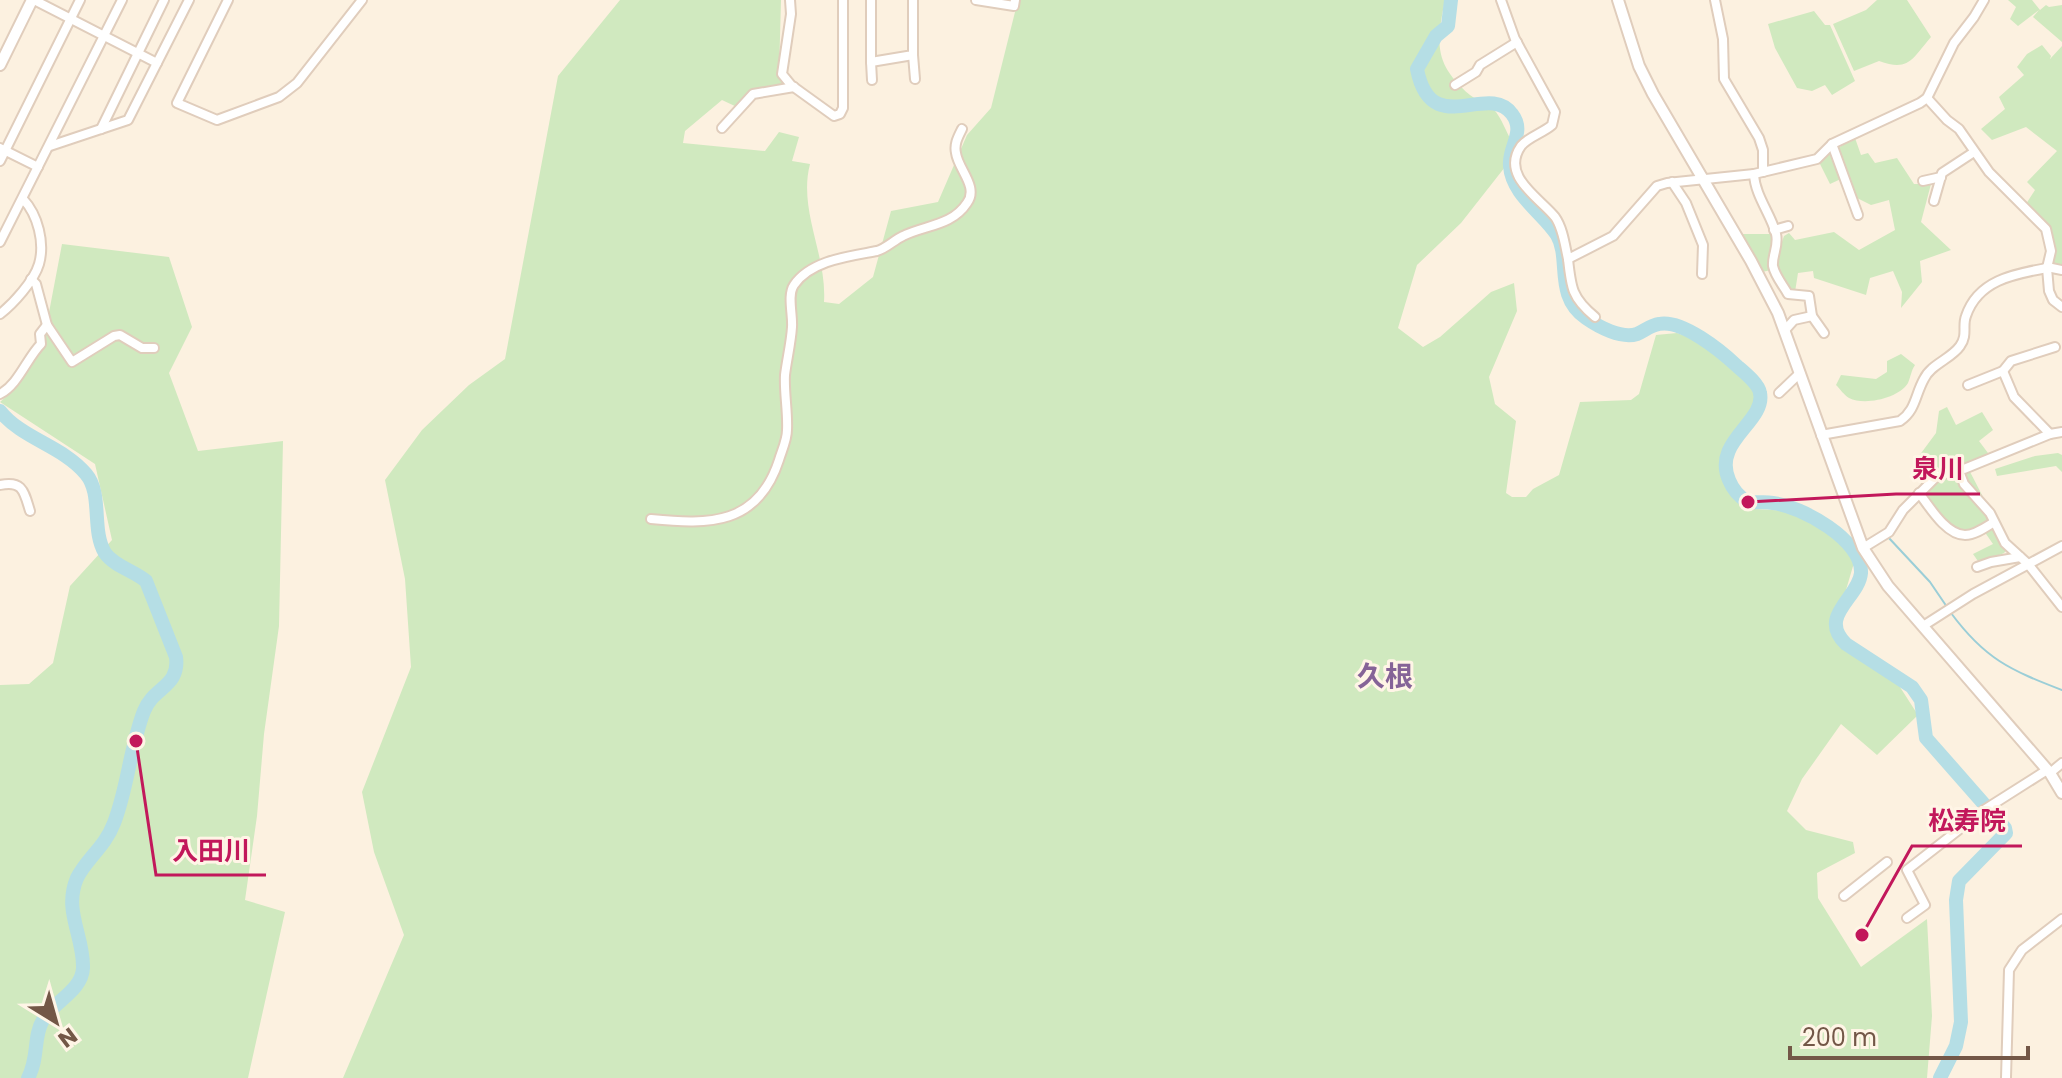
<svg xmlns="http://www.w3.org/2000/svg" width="2062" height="1078" font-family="Poppins,'Noto Sans JP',sans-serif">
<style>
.green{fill:#d0e9bf}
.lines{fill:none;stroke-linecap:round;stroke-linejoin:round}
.stream{stroke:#9bced7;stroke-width:2}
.river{stroke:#b5dee5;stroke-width:14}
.minor-casing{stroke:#e0cdbc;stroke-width:12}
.tertiary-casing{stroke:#e0cdbc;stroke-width:14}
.minor{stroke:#fff;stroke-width:8}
.tertiary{stroke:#fff;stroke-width:10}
.labels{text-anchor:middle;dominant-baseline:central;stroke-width:6;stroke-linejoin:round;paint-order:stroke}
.quarter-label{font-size:28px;font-weight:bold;fill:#856397;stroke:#fff5e6}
.leader{fill:none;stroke:#c2185b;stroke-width:3}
.callout-dot{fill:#c2185b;stroke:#fff5e6;stroke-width:3}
.callout-label{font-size:26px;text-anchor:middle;font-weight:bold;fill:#c2185b;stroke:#fff5e6;stroke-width:6;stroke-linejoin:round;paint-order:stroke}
</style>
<rect width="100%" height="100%" fill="#fcf1e0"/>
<g class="green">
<path d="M620,0H781L779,74L784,86L755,91L739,108L722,100L685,131L683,143L765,151L779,132L799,137L792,161L810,164C798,211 827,254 824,302L839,304L873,277L891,211L938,202L967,135L991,108L1018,0H1445C1436,44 1434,64 1470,95C1478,101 1490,105 1496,112C1502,120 1506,131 1511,140L1505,167L1461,223L1417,265L1398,328L1423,347L1440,337L1491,292L1514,283L1517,311L1489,377L1495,404L1516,421L1506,493L1512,497H1526L1533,489L1559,475L1580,402L1631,400L1639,394L1656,335L1677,333L1721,349L1757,387L1756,408L1726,448L1723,477L1741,504L1755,509L1804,512L1842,534L1856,556L1833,634L1898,684L1918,715L1877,755L1841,724L1802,779L1787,811L1806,830L1853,842L1855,853L1817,873L1818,898L1861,967L1927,919L1932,1016L1927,1078H343L404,935L374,852L362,792L411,667L405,579L385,480L422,430L469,385L505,359L558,76Z"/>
<path d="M1877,0H1907L1931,37C1912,59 1909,72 1879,61L1854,71L1833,24L1866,10Z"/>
<path d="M2008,0H2032L2040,10L2046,5L2049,7L2062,5V42L2033,17L2039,10L2018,26L2010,19L2016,7Z"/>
<path d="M1814,11L1825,25H1830L1855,81L1832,95L1825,85L1812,91L1797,88L1775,48L1768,24Z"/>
<path d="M2042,45L2051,56L2050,59L2062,46V266L2053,264L2048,225L2026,204L2035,190L2027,182L2057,151L2026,127L1992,140L1981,129L2005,109L1999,97L2024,75L2017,67L2027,54Z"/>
<path d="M1855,138L1861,155L1868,153L1875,163L1897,158L1914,184H1931L1921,222L1951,250L1920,261L1922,282L1901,308L1902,292L1893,271L1870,278L1866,295L1814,278L1813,271L1798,273L1795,292L1787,291L1775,262L1784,236L1789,233L1795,240L1834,232L1859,250L1895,230L1889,200L1871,205L1851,195L1843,178L1830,184L1819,162L1826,155Z"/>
<path d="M1741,234H1772L1777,249L1771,270L1762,272Z"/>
<path d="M62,244L169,257L192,327L169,373L198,451L283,441L279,626L264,734L257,816L245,900L285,912L248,1078H0V685L29,684L53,663L70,586L112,540L95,464L0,402L8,395L43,344Z"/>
<path d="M1901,354L1915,365C1911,371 1911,376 1908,383C1899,398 1865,406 1849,398C1844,395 1840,389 1836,385L1841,375L1876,379L1887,372V361Z"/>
<path d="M1947,407L1956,425L1982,412L1993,430L1979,441L1988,453L1968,468L2009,547L2004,553L1980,564L1973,554L1993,544L1984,531L1964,533L1949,524L1925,502L1916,460L1936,433L1939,411Z"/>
<path d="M2058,453L2062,455V472L2056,466L1997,476L1995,469L2035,456Z"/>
</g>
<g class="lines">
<g class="stream">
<path d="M1888,537L1930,582L1947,607"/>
<path d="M1868,550L1883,540"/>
<path d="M1857,558L1863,554"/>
<path d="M1951,613C1985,659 2010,670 2062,690"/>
</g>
<g class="river">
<path d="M1451,0L1448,26L1436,36L1417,69C1431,141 1488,81 1512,114C1526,132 1508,147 1510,166C1512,195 1543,213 1557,235C1571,259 1554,296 1586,318C1599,327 1621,339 1637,334C1644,331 1651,325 1659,324C1682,319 1721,351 1737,366C1744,372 1759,384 1760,393C1766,422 1712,441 1729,480C1733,490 1739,497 1748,502C1757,502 1765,502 1773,503C1801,506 1863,540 1861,573C1859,598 1817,616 1846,644L1912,687L1921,700L1926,738L2005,828L2006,833L1959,881L1956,900L1961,1022L1956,1046L1940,1078"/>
<path d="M0,411C22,439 63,446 86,474C103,494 91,530 105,553C114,566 134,571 146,581L176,657C180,687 153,687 144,711C130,747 128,787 114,823C105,847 87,858 77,878C63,911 84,936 83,968C82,991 53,1002 43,1020C33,1036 39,1058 28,1078"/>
</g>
<defs>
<g id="minor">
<path d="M34,0L157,63"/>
<path d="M228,0L177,103L217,120L279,97L297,83L362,0"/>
<path d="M790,0L791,14L782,74L791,85L834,116L840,114L843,108V0"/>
<path d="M871,0V62L913,55V0"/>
<path d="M976,0L1014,6L1015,0"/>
<path d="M1501,0L1515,39L1555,112L1552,125C1543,133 1528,137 1521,146C1500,176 1540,198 1555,217C1563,228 1565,246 1568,259L1613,236L1657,186L1667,183L1754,174L1817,159L1832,144L1920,103L1927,98L1954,43L1974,17L1984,0"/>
<path d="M1715,0L1723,39L1724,79L1759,138L1763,150V172"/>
<path d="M913,55L915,79"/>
<path d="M871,62L872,80"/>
<path d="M1455,85L1476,72L1480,65L1517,42"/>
<path d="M1927,98L1947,120L1959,129L1989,172L2046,229L2051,251L2047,268L2049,291L2053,300L2062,307"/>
<path d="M722,128L753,94L794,87"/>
<path d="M101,129L164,0"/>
<path d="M1832,144L1858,215"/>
<path d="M50,146L128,120L189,0"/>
<path d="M0,148L38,167"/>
<path d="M0,161L80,0"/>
<path d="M1754,174C1755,196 1771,214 1776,234C1779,246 1772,255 1773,266C1775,276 1783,285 1788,294L1809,296L1812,316L1824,333"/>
<path d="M1923,181L1941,177"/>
<path d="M1672,182L1686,203L1703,245L1702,274"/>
<path d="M1934,201L1942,173L1974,152"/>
<path d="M1774,230L1788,226"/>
<path d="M0,242L122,0"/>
<path d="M1568,259C1571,288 1572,298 1595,317"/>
<path d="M2047,267L2062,270"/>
<path d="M31,279L36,284L47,325L72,362L114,336L120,335L142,348H154"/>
<path d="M0,314C13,304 34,281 39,264C45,243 38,215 23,199"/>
<path d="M1785,330L1794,320L1812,316"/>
<path d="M2003,371L2011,361L2055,347"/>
<path d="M1968,385L2003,371L2014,397L2050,434"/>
<path d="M1779,393L1800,373"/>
<path d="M0,394C18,385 27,358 41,344L40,334L47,325"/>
<path d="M1821,435L1900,421C1916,410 1915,395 1924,379C1931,364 1951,359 1960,346C1968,335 1962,326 1966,316C1978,280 2014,274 2047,268"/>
<path d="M1959,471L1964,484L1990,513L2005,543L2028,564L2062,607"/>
<path d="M0,485C23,480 24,492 30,511"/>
<path d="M1919,493C1929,506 1946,535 1965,535C1975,535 1986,527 1994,522"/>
<path d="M651,519C710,525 758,525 779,460C782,450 787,440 787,430C788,412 784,393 785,375C787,359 791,343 792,327C793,315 787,295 794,285C811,260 851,256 877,251C887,248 894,240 903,236C925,225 952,226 967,203C979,187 958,169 956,153C954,144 958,137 962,129"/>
<path d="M1863,548L1889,532L1903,510L1937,476L1964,469L2050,434L2062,432"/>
<path d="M1977,567L1991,562L2020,557"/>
<path d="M1923,626L1973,594L2062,546"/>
<path d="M2050,773L2062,763"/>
<path d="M1844,896L1887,862"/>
<path d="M1907,918L1925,905L1907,870L1984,810L2047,770"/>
<path d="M2006,1078L2009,970L2022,950L2062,919"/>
</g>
<g id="tertiary">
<path d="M1618,0L1639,66L1653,94L1751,261L1778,313L1863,548L1888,586L2050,773L2062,793"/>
<path d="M0,65L32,0"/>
</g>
</defs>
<use href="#minor" class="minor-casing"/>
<use href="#tertiary" class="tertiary-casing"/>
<use href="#minor" class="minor"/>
<use href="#tertiary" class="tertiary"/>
</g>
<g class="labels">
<g class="quarter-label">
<text x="1385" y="676">久根</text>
</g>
</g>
<path class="leader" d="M1748 502L1896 494H1980M1862 935L1912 846H2022M136 741L156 875H266"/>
<g class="callout-dot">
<circle cx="1748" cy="502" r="8"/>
<circle cx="1862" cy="935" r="8"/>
<circle cx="136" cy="741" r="8"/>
</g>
<g class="callout-label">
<text x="1938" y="478">泉川</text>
<text x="1967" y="830">松寿院</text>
<text x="211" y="860">入田川</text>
</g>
<g transform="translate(56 1022) rotate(143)" stroke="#fff5e6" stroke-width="6" paint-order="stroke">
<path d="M0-6L14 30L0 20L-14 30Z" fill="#735747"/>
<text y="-12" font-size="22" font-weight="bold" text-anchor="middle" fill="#735747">N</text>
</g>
<path d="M1790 1046v12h238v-12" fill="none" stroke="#735747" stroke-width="4"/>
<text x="1802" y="1046" font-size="24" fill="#735747" stroke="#fff5e6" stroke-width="6" paint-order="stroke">200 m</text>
</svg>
